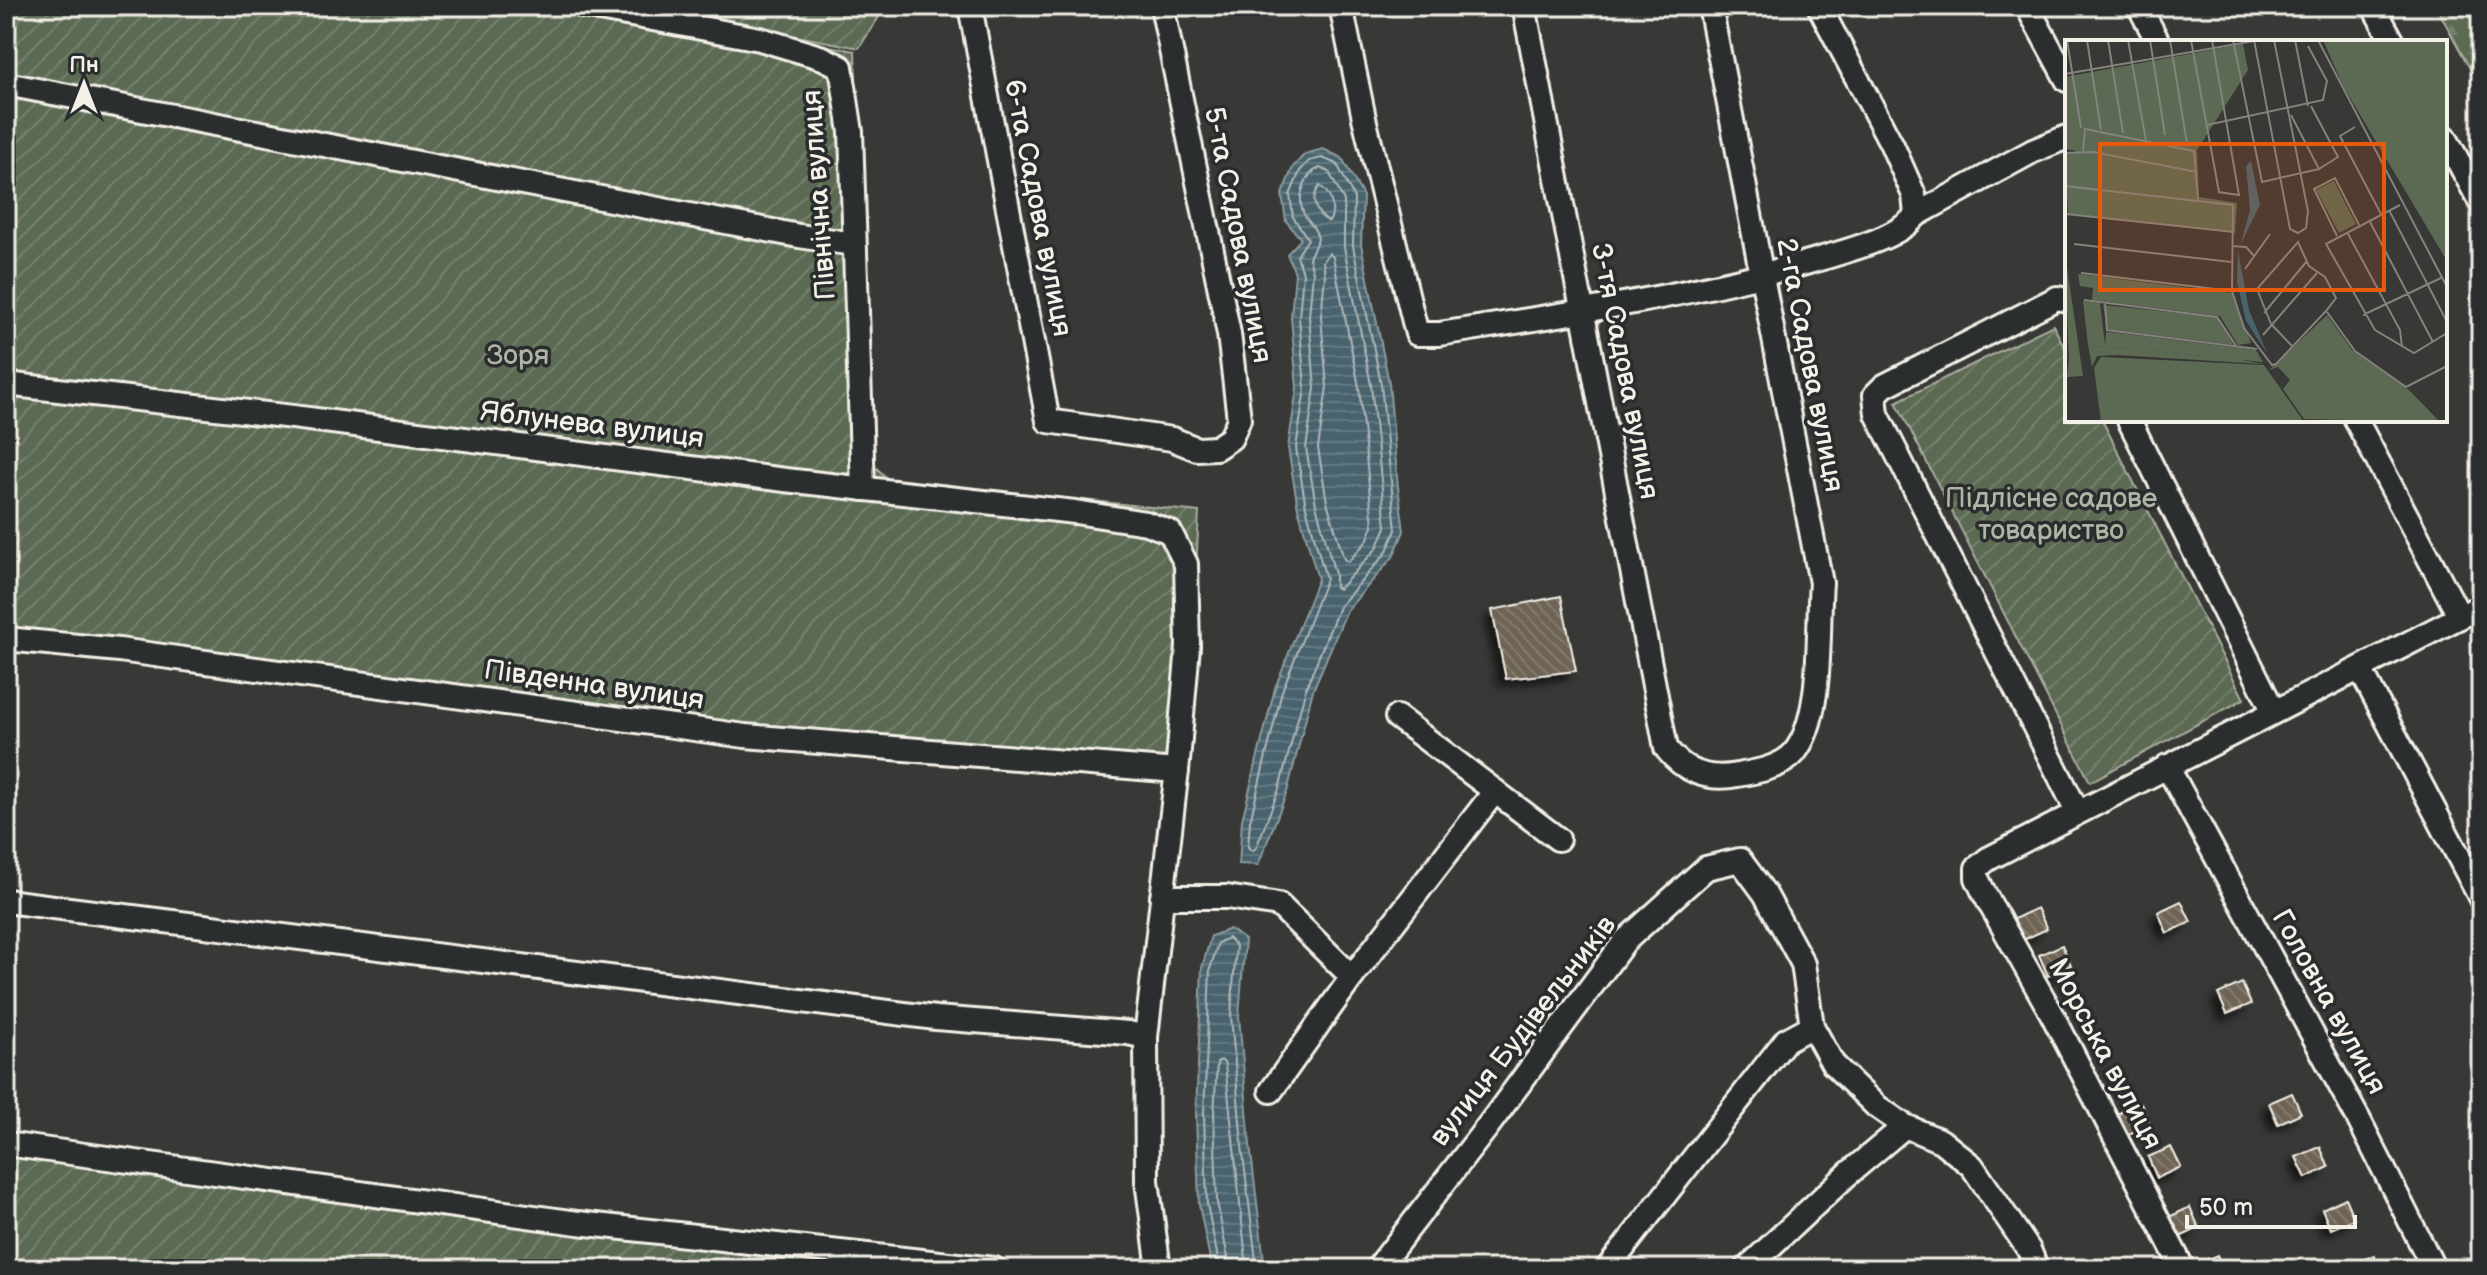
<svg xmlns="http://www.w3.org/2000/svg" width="2487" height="1275" font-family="'Balsamiq Sans',sans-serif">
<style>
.forest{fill:url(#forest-firs);stroke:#a8ae9e;stroke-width:2}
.garden{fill:url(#garden-furrows);stroke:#a8ae9e;stroke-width:2}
.water{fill:url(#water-rules);stroke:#8d9c9f;stroke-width:2}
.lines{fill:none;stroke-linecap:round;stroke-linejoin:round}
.shore{stroke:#b0b8b7;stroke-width:2}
.building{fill:url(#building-back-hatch);stroke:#f4f1e8;stroke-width:2;filter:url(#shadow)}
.minor-casing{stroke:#f4f1e8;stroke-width:28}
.minor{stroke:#2a2d2e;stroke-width:22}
.labels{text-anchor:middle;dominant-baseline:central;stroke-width:7;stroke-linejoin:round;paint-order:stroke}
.street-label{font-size:28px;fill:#f4f1e8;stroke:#2a2d2e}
.park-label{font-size:28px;fill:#b0b4a5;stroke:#2a2d2e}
.inset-road{fill:none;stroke:#83827d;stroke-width:2}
.view{fill:#e8590c;fill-opacity:0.15;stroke:#e8590c;stroke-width:4}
.inset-edge{fill:none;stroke:#f4f1e8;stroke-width:4}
</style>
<defs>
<pattern id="forest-firs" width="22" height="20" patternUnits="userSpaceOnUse" patternTransform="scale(2)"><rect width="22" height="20" fill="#5c6a53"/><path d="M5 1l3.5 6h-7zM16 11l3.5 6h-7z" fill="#74806c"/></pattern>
<pattern id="garden-furrows" width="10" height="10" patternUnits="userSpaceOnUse" patternTransform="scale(2)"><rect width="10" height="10" fill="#5c6a53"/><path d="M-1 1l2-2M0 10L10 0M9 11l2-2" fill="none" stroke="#74806c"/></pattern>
<pattern id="water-rules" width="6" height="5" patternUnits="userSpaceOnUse" patternTransform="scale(2)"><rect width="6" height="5" fill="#49636e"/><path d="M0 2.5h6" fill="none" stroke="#647a83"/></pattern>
<pattern id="building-back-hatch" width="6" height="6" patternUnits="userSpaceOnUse" patternTransform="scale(2)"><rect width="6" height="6" fill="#6e6455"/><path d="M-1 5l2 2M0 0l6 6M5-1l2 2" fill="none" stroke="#837b6d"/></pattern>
<filter id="shadow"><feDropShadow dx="-7" dy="7" stdDeviation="4" flood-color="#0009"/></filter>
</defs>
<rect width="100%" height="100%" fill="#383836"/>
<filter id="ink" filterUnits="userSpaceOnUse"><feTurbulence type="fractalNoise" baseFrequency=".0125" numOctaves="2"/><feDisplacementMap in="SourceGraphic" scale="16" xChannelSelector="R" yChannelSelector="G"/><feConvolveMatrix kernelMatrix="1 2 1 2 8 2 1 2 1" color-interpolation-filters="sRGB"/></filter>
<g filter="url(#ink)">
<path class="forest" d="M2436,6H2481V89Z"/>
<g class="garden">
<path d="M6,6H624L855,51L869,461L889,480L1199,512L1185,780L6,646Z"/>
<path d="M641,6H886L859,48Z"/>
<path d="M2053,325L2067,352V420H2102L2244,699L2090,782L1896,402Z"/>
<path d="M6,1155L917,1269H6Z"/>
</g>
<g class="water">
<path d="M1323,149L1342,158L1363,196L1361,244L1389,383L1398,487L1404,531L1393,557L1347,610L1313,690L1287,792L1258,865L1239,864L1242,820L1275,688L1318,579L1298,508L1288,448L1297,388L1291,317L1295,273L1287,254L1301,239L1286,221L1282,194L1293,167L1305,154Z"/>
<path d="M1230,929L1245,940L1239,1016L1250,1145L1265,1269H1212L1199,1205L1196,1114L1202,968L1211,936Z"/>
</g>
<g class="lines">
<g class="shore">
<path d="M1322,158L1337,164L1354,198L1353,246L1381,384L1396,530L1386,553L1339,607L1306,688L1279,789L1256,848L1252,851L1248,847L1250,821L1282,691L1326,579L1306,507L1296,448L1305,388L1299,317L1303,273L1297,256L1308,239L1293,217L1290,195L1300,171L1309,161Z"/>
<path d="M1320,168L1329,172L1344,201V247L1371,385L1386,527L1377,548L1339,589L1335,587V574L1316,505L1306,448L1315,388L1309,317L1313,272L1309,258L1318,239C1317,227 1307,223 1303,212C1297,197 1305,173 1320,168Z"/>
<path d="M1320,186C1331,193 1336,211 1329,222C1315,214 1309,199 1320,186Z"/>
<path d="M1329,253L1333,257L1359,387L1373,526L1367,541L1348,562L1344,559L1327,502L1318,448L1327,387L1321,317L1325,275L1323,261Z"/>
<path d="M1220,1269L1207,1204L1204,1114L1210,969L1218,943L1228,938L1236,946L1231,1016L1242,1146L1257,1269"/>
<path d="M1230,1269L1217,1202L1214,1114L1217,1063L1221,1060L1225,1064L1247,1269"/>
</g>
</g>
<g class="building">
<path d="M1561,596L1576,671L1506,679L1492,610Z"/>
<path d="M2181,901L2191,922L2167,933L2158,912Z"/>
<path d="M2037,908L2047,929L2023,940L2014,919Z"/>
<path d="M2062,945L2071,965L2048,976L2039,955Z"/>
<path d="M2242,983L2251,1004L2227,1014L2218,994Z"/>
<path d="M2292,1093L2301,1113L2278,1124L2269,1103Z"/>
<path d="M2141,1103L2150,1124L2127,1135L2117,1114Z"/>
<path d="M2171,1147L2181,1167L2157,1178L2148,1157Z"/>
<path d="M2320,1147L2329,1167L2306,1178L2296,1157Z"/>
<path d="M2345,1198L2354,1219L2331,1229L2322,1209Z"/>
<path d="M2190,1207L2199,1228L2176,1239L2167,1218Z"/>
<path d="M2217,1255L2223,1269H2196L2194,1265Z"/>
<path d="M2374,1255L2381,1269H2353L2351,1265Z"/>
</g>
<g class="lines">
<defs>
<g id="minor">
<path d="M583,6L760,39L823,58L841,67L851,132L863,489"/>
<path d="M970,6L1048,421L1172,439L1197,449L1216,448L1231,438L1239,419L1229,334L1162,6"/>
<path d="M1341,6L1364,118L1417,334H1439C1568,314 1698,295 1823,258C1849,250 1900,237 1916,215L1914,195L1892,145L1819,6"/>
<path d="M1524,6L1666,748C1683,771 1708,781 1737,775C1755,772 1781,768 1794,753C1824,717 1817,629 1821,583L1710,6"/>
<path d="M2027,6L2067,80"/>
<path d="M2139,6L2158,42"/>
<path d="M2373,6L2393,42"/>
<path d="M6,84L799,236L854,244"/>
<path d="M2445,137L2481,203"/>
<path d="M1916,215L2033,151L2067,137"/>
<path d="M2067,300L2057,298L1884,386L1875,395L1877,414L2077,811"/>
<path d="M6,384L293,417L785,480L1075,512L1146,523L1170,532L1186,564L1188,646L1178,761L1146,1037L1147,1181L1159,1269"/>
<path d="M2129,420L2273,710"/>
<path d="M2356,420L2460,617"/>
<path d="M6,639L119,650L745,736L1177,771"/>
<path d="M2360,669L2481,899"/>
<path d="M1397,717L1558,839"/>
<path d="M2167,766L2360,1122L2434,1269"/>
<path d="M1162,897H1227L1279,905L1352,977"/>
<path d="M6,901L936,1018L1128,1033L1146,1037"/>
<path d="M1271,1091L1352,977L1495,791"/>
<path d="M6,1144L578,1223L994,1269"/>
<path d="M1377,1269L1488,1126L1625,941L1706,868L1740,860L1765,894L1803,964L1812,1026L1833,1064L1876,1106L1905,1126L1941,1141L1972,1166L2029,1250L2037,1269"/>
<path d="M1607,1269L1786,1040L1812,1026"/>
<path d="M1746,1269L1848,1174L1905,1126"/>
<path d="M2183,1269L2052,1014L1985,895L1977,878V868L1988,859L2481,606"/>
</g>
</defs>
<use href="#minor" class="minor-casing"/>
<use href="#minor" class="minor"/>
</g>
</g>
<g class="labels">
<g class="street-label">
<text transform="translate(819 195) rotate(-94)">Північна вулиця</text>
<text transform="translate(1038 208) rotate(79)">6-та Садова вулиця</text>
<text transform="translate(1238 235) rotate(79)">5-та Садова вулиця</text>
<text transform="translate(1810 365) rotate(79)">2-га Садова вулиця</text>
<text transform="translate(1625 371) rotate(79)">3-тя Садова вулиця</text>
<text transform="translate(592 425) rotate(7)">Яблунева вулиця</text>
<text transform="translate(594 685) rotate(8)">Південна вулиця</text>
<text transform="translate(2329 1002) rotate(61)">Головна вулиця</text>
<text transform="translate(1523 1031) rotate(-52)">вулиця Будівельників</text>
<text transform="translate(2105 1054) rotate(62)">Морська вулиця</text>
</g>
<g class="park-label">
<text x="518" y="355">Зоря</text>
<text x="2051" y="498">Підлісне садове<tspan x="2051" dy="32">товариство</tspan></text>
</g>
</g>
<g transform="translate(2065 40)">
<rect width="382" height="382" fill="#383836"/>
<path d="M262,275L287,310L345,351L375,382L239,379L218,349L225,340L213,327L204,330ZM23,305L171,319L199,324L52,315L32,316L27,327ZM36,317L199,325L239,382H36L29,328Z" fill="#5c6a53"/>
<path d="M258,0H382V221L278,46Z" fill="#5c6a53"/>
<path d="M0,214L18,336L2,337L4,320Z" fill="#5c6a53"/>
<path d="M178,4L183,30L132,110L134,157L172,163L170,193L3,174L0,114L12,111L0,109V37ZM269,141L291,184L274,193L251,150ZM13,234L167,253L186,303L173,305L155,276L27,260L28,248L15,246ZM18,261L35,263L40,305L41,292L55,293L191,310L198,322L23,305ZM38,265L152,277L169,305L42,289Z" fill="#5c6a53"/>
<path d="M186,121L195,165L176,203L185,170L181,126ZM173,211L184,270L202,313L181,281L172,242Z" fill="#49636e"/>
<path class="inset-road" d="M2,0L16,88M22,0L36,90M43,0L58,93M63,0L81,101M85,0L100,95M105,0L122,104M126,0L154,152L174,155L147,0M168,0L197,142L254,129L226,75M189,0L225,189L233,193L241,188L243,171L209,0M230,0L243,66M253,0L382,247M0,34L189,1M246,66L273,117L254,129M142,85L258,60L262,41L243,6M290,87L275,96L316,174M18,111L20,89L129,111L133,160M0,113L28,112L132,132M0,146L168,165L167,251L179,288L207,325L211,324L261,271L271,258L260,237L244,226L233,202L192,249L206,284L227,306M335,165L261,204L310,290L349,313L382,293M324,170L382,282M1,174L169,192M304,180L368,302M282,192L335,290L337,307M272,196L249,149L270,138L294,185M9,204L166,222M167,206L181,207L189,216M180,229L205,194M16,233L167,251M19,260L152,277L172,307M40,262L42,290L192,309M262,272L290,311L341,347L382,326M199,273L242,221M298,275L378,237M198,295L252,233"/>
<path class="view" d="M35,104H319V250H35Z"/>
<rect width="382" height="382" class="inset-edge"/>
</g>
<rect width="2487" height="1275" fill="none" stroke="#2a2d2e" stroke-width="32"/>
<rect x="16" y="16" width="2455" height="1243" fill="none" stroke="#f4f1e8" stroke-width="3" filter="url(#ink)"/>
<g transform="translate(84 84)" stroke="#2a2d2e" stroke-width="6" paint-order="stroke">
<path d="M0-6L14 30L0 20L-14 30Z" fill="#f4f1e8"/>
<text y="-12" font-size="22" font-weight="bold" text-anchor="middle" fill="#f4f1e8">Пн</text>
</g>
<path d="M2187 1215v12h168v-12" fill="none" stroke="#f4f1e8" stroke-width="4"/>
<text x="2199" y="1215" font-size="24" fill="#f4f1e8" stroke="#2a2d2e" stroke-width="6" paint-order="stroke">50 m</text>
</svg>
